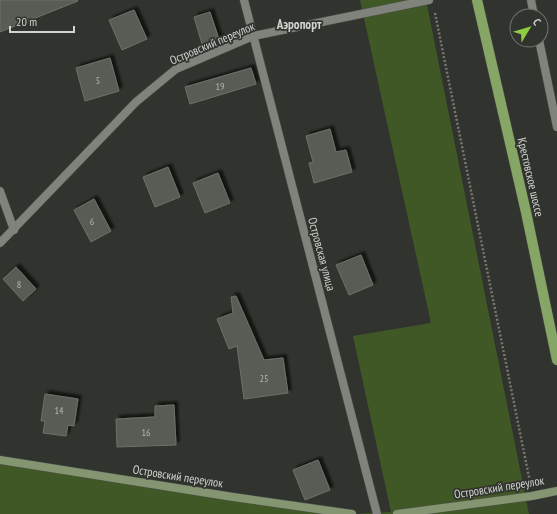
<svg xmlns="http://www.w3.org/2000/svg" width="557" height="514" font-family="'PT Sans Narrow',sans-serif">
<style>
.green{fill:#3f5825}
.building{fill:#585b55;stroke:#6d716a;filter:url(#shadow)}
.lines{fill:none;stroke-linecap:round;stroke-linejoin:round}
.lane-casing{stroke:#4d4f4a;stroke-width:9}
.street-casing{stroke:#4d4f4a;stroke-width:9}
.secondary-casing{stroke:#4d4f4a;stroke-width:9}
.primary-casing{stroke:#4d4f4a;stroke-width:11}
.path{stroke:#757873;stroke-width:2.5;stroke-dasharray:2 2;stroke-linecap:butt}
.lane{stroke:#7f837c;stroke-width:8}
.street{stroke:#7f837c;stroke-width:8}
.secondary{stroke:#839571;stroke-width:8}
.primary{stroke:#86a666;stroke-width:10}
.labels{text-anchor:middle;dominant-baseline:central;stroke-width:3.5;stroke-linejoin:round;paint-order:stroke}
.number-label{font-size:10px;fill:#b3b5b1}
.street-label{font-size:12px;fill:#d1d3d0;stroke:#31342e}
.neighbourhood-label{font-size:13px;font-weight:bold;fill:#d1d3d0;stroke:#31342e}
</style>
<defs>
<filter id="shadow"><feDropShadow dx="3.5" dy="-3.5" stdDeviation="1" flood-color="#0009"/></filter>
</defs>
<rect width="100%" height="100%" fill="#31342e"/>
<g class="green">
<path d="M360,0H426L529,514H355L391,512L353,336L431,323Z"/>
<path d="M0,457L352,514H0Z"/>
</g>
<g class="building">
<path d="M0,0H77L78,1L0,32Z"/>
<path d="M134,10L147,39L122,50L109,20Z"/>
<path d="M210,12L219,39L202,44L194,17Z"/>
<path d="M110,58L119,91L85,101L76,68Z"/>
<path d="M251,68L256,84L190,104L185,87Z"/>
<path d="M330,129L336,152L346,150L352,172L314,183L309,163L313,162L306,136Z"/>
<path d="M168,167L180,197L155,207L143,177Z"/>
<path d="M218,173L230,203L205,213L193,183Z"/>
<path d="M94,199L111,231L91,242L74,210Z"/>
<path d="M361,255L373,285L349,295L336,265Z"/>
<path d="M16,267L36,289L23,301L3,279Z"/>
<path d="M236,296L264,360L283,358L288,393L244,399L237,346L229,349L217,319L233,313L231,297Z"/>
<path d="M45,394L78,399L74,426L68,425L66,436L43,433L45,421H41Z"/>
<path d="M174,405L176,445L117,447L116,419L155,417V406Z"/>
<path d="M318,460L330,490L305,500L293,470Z"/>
</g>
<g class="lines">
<defs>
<g id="lane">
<path d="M531,0L534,16"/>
<path d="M539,40L557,127"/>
</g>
<g id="street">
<path d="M244,0L377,514"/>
<path d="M0,191L14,230"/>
<path d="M0,243L136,102L176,69L253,36L429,0"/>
</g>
<g id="secondary">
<path d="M0,460L233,497L352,514"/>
<path d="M397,514L532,496L557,491"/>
</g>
<path id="primary" d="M477,0L526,212L557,360"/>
</defs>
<use href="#lane" class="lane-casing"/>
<use href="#street" class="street-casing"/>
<use href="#secondary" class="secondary-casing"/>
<use href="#primary" class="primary-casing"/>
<path class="path" d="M435,13L530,482"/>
<use href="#lane" class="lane"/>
<use href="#street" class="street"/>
<use href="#secondary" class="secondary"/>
<use href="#primary" class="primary"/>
</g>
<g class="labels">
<g class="number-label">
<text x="98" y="80">5</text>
<text x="220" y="86">19</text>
<text x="92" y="221">6</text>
<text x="19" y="284">8</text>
<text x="264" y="378">25</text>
<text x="59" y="410">14</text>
<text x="146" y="432">16</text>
</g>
<g class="street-label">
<text transform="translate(212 43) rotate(-23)">Островский переулок</text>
<text transform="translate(531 177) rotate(77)">Крестовское шоссе</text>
<text transform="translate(322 254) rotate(75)">Островская улица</text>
<text transform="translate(178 476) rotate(9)">Островский переулок</text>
<text transform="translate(499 487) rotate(-9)">Островский переулок</text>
</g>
<g class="neighbourhood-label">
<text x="299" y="24">Аэропорт</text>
</g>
</g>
<g transform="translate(529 28) rotate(52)"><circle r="19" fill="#31342e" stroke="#71746f"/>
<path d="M0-3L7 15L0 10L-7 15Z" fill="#8ece43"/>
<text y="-6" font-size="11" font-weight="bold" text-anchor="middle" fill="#d1d3d0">С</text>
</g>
<path d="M10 26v6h64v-6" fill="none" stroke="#d1d3d0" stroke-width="2"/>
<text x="16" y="26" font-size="12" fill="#d1d3d0" stroke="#31342e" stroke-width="3" paint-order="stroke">20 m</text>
</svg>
